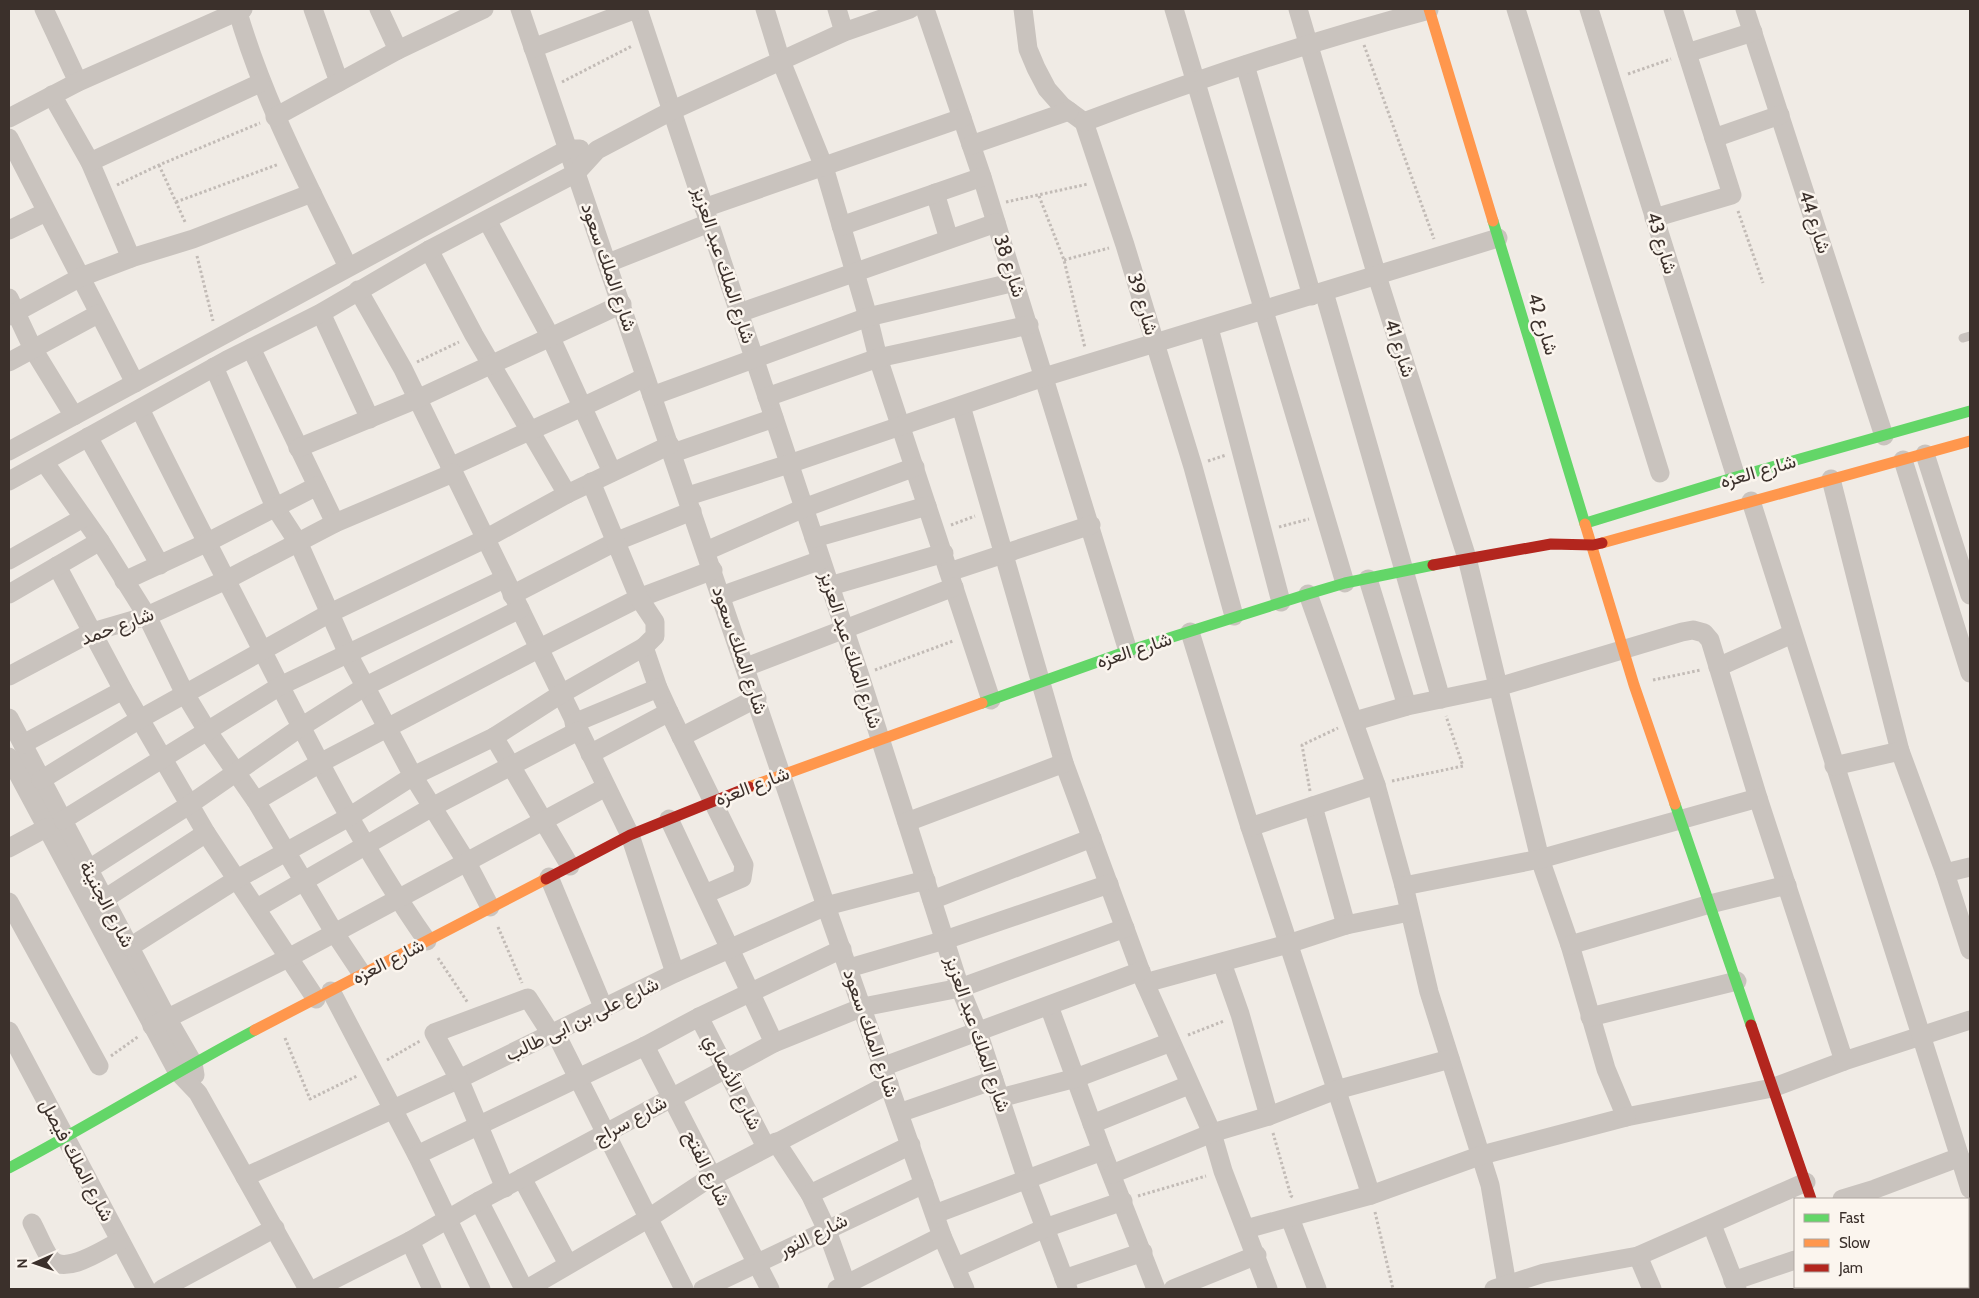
<svg xmlns="http://www.w3.org/2000/svg" width="1979" height="1298" font-family="Cabin,Vazirmatn,sans-serif">
<style>
.lines{fill:none;stroke-linecap:round;stroke-linejoin:round}
.path{stroke:#c2bbb6;stroke-width:3;stroke-dasharray:2.5 2.5;stroke-linecap:butt}
.lane{stroke:#c9c3be;stroke-width:9}
.street{stroke:#c9c3be;stroke-width:19}
.fast{stroke:#63d668;stroke-width:11}
.slow{stroke:#ff974d;stroke-width:11}
.jam{stroke:#b3261e;stroke-width:11}
.labels{text-anchor:middle;dominant-baseline:central;stroke-width:5;stroke-linejoin:round;paint-order:stroke}
.street-label{font-size:19px;fill:#3b302b;stroke:#fbf5ee}
</style>
<rect width="100%" height="100%" fill="#f0ebe5"/>
<g class="lines">
<g class="path">
<path d="M1364,45L1434,239"/>
<path d="M1628,74L1671,59"/>
<path d="M562,82L632,46"/>
<path d="M159,165L186,224"/>
<path d="M117,185L159,165L260,123"/>
<path d="M1039,196L1064,260L1085,348"/>
<path d="M176,202L279,164"/>
<path d="M1006,202L1088,184"/>
<path d="M1738,211L1763,283"/>
<path d="M197,256L213,321"/>
<path d="M1064,260L1109,248"/>
<path d="M417,362L459,342"/>
<path d="M1208,461L1226,455"/>
<path d="M951,525L975,516"/>
<path d="M1279,527L1309,519"/>
<path d="M875,670L953,641"/>
<path d="M1653,680L1701,670"/>
<path d="M1392,781L1463,766L1446,716"/>
<path d="M1310,791L1302,745L1338,728"/>
<path d="M498,927L522,983"/>
<path d="M438,958L468,1003"/>
<path d="M1188,1035L1224,1021"/>
<path d="M285,1038L310,1099L357,1076"/>
<path d="M111,1056L139,1036"/>
<path d="M387,1060L420,1041"/>
<path d="M1273,1133L1291,1196L1294,1198"/>
<path d="M1138,1196L1206,1176"/>
<path d="M1375,1212L1393,1289"/>
</g>
<path class="lane" d="M1963,338L1970,336"/>
<g class="street">
<path d="M44,9L78,82"/>
<path d="M237,9C263,100 307,182 348,267"/>
<path d="M313,9L339,82"/>
<path d="M379,9L398,50"/>
<path d="M520,9L826,906L942,1236L965,1289"/>
<path d="M638,9L860,676L960,988L978,1032L1027,1180L1068,1289"/>
<path d="M765,9L781,61L824,167L868,317L878,358L991,700"/>
<path d="M837,9L844,32"/>
<path d="M925,9L982,177L1128,651"/>
<path d="M1023,9L1028,49L1036,68L1047,89L1062,106L1084,122L1125,245L1193,467L1234,616"/>
<path d="M1174,9L1345,583"/>
<path d="M1298,9L1377,276L1467,558L1540,859L1570,945L1606,1069L1626,1117L1772,1088L1844,1061L1970,1020"/>
<path d="M1516,9L1660,473"/>
<path d="M1589,9L1736,477"/>
<path d="M1745,9L1884,436"/>
<path d="M533,48L636,9"/>
<path d="M1687,53L1753,32"/>
<path d="M1245,65L1312,296"/>
<path d="M52,95L90,162L131,258"/>
<path d="M275,117L398,50L484,9"/>
<path d="M9,118L78,82L243,9"/>
<path d="M1084,122C1197,79 1312,41 1429,10"/>
<path d="M9,138L135,383"/>
<path d="M1714,138L1780,115"/>
<path d="M971,145L1069,111"/>
<path d="M90,162L260,83"/>
<path d="M935,193L949,239"/>
<path d="M704,208L962,118"/>
<path d="M1654,218L1732,195L1673,9"/>
<path d="M487,220L550,336L612,472"/>
<path d="M841,226L982,177"/>
<path d="M9,230L46,212"/>
<path d="M429,250L474,335L567,494"/>
<path d="M608,263L709,223"/>
<path d="M358,290L403,369L630,835L675,973"/>
<path d="M1324,292L1441,699"/>
<path d="M9,298L33,349L74,416"/>
<path d="M321,313L370,419"/>
<path d="M739,313L996,223"/>
<path d="M9,316L81,277L131,258L193,239L312,193"/>
<path d="M1209,328L1281,602"/>
<path d="M251,348L335,523"/>
<path d="M9,362L98,314"/>
<path d="M214,367L275,507L299,544L348,654L413,776L466,861L490,907"/>
<path d="M652,396L868,317L1015,282"/>
<path d="M767,397L878,358L1029,325"/>
<path d="M961,406L1064,763L1145,983L1212,1133L1223,1171L1268,1289"/>
<path d="M140,409C180,491 222,571 263,652C313,751 363,850 427,941"/>
<path d="M88,437L160,565"/>
<path d="M298,448L417,399L622,304"/>
<path d="M9,451L568,149H580"/>
<path d="M673,453L774,418"/>
<path d="M1925,454L1970,595"/>
<path d="M1903,460L1970,673"/>
<path d="M45,463L100,541L147,616L185,694L208,732L256,801L334,932L362,974"/>
<path d="M450,467C515,437 581,409 645,377"/>
<path d="M1831,479L1900,751L1945,873L1970,950"/>
<path d="M9,481L227,360L321,313L429,250L576,173L597,150L673,110L844,32L910,9"/>
<path d="M688,496L789,464L1044,377L1498,238"/>
<path d="M1751,501L1970,1189"/>
<path d="M814,538L927,506"/>
<path d="M706,551L804,508L915,467"/>
<path d="M9,560L83,518"/>
<path d="M57,566L123,690L206,833L316,999"/>
<path d="M949,572L1091,525"/>
<path d="M1368,579L1407,706"/>
<path d="M124,581L206,543L317,486"/>
<path d="M830,586L944,553"/>
<path d="M9,594L100,541"/>
<path d="M1308,594L1376,785L1404,886L1429,992L1490,1185L1507,1285"/>
<path d="M512,595L617,541L692,511"/>
<path d="M721,596L821,560"/>
<path d="M1190,632L1250,827L1371,1195"/>
<path d="M644,647L658,688L669,712L744,865L742,878L705,894"/>
<path d="M746,667L954,587"/>
<path d="M1718,667L1792,634"/>
<path d="M9,676L92,632L147,616L226,580L335,523L453,473"/>
<path d="M9,718L167,1018L193,1063L195,1075"/>
<path d="M1355,721L1407,706L1498,687L1682,632L1693,630L1704,633L1710,640L1758,798L1844,1061"/>
<path d="M574,723L658,688"/>
<path d="M494,737L570,866"/>
<path d="M681,737L757,698"/>
<path d="M23,744L123,690"/>
<path d="M590,754L669,712"/>
<path d="M9,757L177,1071L198,1093L308,1289"/>
<path d="M1834,766L1900,751"/>
<path d="M41,780L140,719L330,613L485,539L567,494L670,445"/>
<path d="M256,801L320,763L538,649L639,598L713,570"/>
<path d="M1313,806L1346,925"/>
<path d="M669,819L774,1043"/>
<path d="M63,820L280,686L504,579"/>
<path d="M907,822L1064,763"/>
<path d="M1250,827L1376,785"/>
<path d="M9,848L46,828"/>
<path d="M89,869L189,805L301,727L366,686L520,609"/>
<path d="M1945,873L1970,867"/>
<path d="M549,877L604,1009"/>
<path d="M1404,886L1540,859L1758,798"/>
<path d="M106,898L206,833"/>
<path d="M932,900L1092,838"/>
<path d="M9,902L99,1066"/>
<path d="M257,908L434,806L578,731"/>
<path d="M1570,945L1710,904L1787,885"/>
<path d="M130,947L237,879L349,817L413,776L494,737L561,694L644,647L655,636V622L639,598L591,482"/>
<path d="M1222,963L1240,1014L1269,1116"/>
<path d="M849,968L945,940L1109,884"/>
<path d="M1145,983L1288,944L1346,925L1409,912"/>
<path d="M331,991L417,1155L481,1289"/>
<path d="M1049,1006L1102,1151L1156,1289"/>
<path d="M699,1017L766,1147"/>
<path d="M1590,1017L1737,981"/>
<path d="M152,1026L288,958L606,787"/>
<path d="M9,1031L146,1289"/>
<path d="M555,1032L684,1289"/>
<path d="M645,1046L770,1289"/>
<path d="M882,1067L1141,971"/>
<path d="M1000,1098L1076,1078L1171,1042"/>
<path d="M899,1113L994,1080"/>
<path d="M1092,1124L1189,1085"/>
<path d="M776,1142L810,1194L826,1228L848,1289"/>
<path d="M417,1155L645,1046L699,1017L842,949"/>
<path d="M1112,1174L1212,1133L1269,1116L1336,1090L1450,1059"/>
<path d="M245,1177L459,1079L675,973L826,906L926,880"/>
<path d="M522,1178L568,1264"/>
<path d="M505,1188L459,1079L434,1033L528,998L551,1034"/>
<path d="M810,1194L911,1145"/>
<path d="M1842,1199L1875,1189L1960,1157"/>
<path d="M479,1201L524,1289"/>
<path d="M935,1214L1102,1151"/>
<path d="M1290,1218L1317,1289"/>
<path d="M32,1223C38,1234 43,1248 50,1258C64,1277 104,1249 120,1241"/>
<path d="M1712,1225L1737,1289"/>
<path d="M1246,1229L1371,1195L1482,1155L1626,1117"/>
<path d="M410,1241L432,1289"/>
<path d="M1638,1256L1652,1289"/>
<path d="M957,1267L1045,1228L1123,1201"/>
<path d="M1064,1279L1143,1252"/>
<path d="M1733,1281L1795,1260"/>
<path d="M1836,1287L1837,1289"/>
<path d="M162,1289L275,1228"/>
<path d="M315,1289L410,1241L479,1201L774,1043L863,1007L960,988L1125,928"/>
<path d="M527,1289L649,1218L711,1177L889,1084"/>
<path d="M703,1289L924,1184"/>
<path d="M837,1289L942,1236"/>
<path d="M1173,1289L1257,1255"/>
<path d="M1494,1289L1544,1273L1638,1256L1806,1182"/>
</g>
<g class="fast">
<path d="M1493,221L1585,524"/>
<path d="M1586,523L1736,477L1970,411"/>
<path d="M982,703L1128,651L1308,594L1345,583L1433,565"/>
<path d="M1675,804L1751,1025"/>
<path d="M9,1168C92,1124 172,1074 255,1030"/>
</g>
<g class="slow">
<path d="M1429,9L1493,221"/>
<path d="M1585,524L1634,685L1675,804"/>
<path d="M1602,543L1970,441"/>
<path d="M749,787L982,703"/>
<path d="M255,1030L546,879"/>
</g>
<g class="jam">
<path d="M1433,565L1551,544L1593,545L1602,543"/>
<path d="M546,879L630,835L749,787"/>
<path d="M1751,1025L1811,1199"/>
</g>
</g>
<g class="labels">
<g class="street-label">
<text transform="translate(1815 222) rotate(72)">شارع 44</text>
<text transform="translate(1662 243) rotate(73)">شارع 43</text>
<text transform="translate(724 265) rotate(72)">شارع الملك عبد العزيز</text>
<text transform="translate(1010 266) rotate(72)">شارع 38</text>
<text transform="translate(609 267) rotate(71)">شارع الملك سعود</text>
<text transform="translate(1143 304) rotate(73)">شارع 39</text>
<text transform="translate(1543 324) rotate(73)">شارع 42</text>
<text transform="translate(1400 348) rotate(72)">شارع 41</text>
<text transform="translate(1758 471) rotate(-16)">شارع العزه</text>
<text transform="translate(117 626) rotate(-20)">شارع حمد</text>
<text transform="translate(740 650) rotate(71)">شارع الملك سعود</text>
<text transform="translate(851 650) rotate(72)">شارع الملك عبد العزيز</text>
<text transform="translate(1134 650) rotate(-18)">شارع العزه</text>
<text transform="translate(752 786) rotate(-21)">شارع العزه</text>
<text transform="translate(107 904) rotate(62)">شارع الجنينة</text>
<text transform="translate(388 961) rotate(-27)">شارع العزه</text>
<text transform="translate(582 1019) rotate(-26)">شارع على بن ابى طالب</text>
<text transform="translate(871 1033) rotate(71)">شارع الملك سعود</text>
<text transform="translate(978 1034) rotate(71)">شارع الملك عبد العزيز</text>
<text transform="translate(733 1082) rotate(63)">شارع الأنصاري</text>
<text transform="translate(630 1120) rotate(-29)">شارع سراج</text>
<text transform="translate(77 1160) rotate(62)">شارع الملك فيصل</text>
<text transform="translate(707 1168) rotate(64)">شارع الفتح</text>
<text transform="translate(813 1235) rotate(-26)">شارع النور</text>
</g>
</g>
<rect width="1979" height="1298" fill="none" stroke="#3b302b" stroke-width="20"/>
<rect x="1794" y="1198" width="175" height="90" fill="#fbf5ee" stroke="#aea6a0"/>
<rect x="1804" y="1214" width="25" height="8" fill="#63d668" stroke="#aea6a0"/>
<text x="1839" y="1223" font-size="15" fill="#3b302b">Fast</text>
<rect x="1804" y="1239" width="25" height="8" fill="#ff974d" stroke="#aea6a0"/>
<text x="1839" y="1248" font-size="15" fill="#3b302b">Slow</text>
<rect x="1804" y="1264" width="25" height="8" fill="#b3261e" stroke="#aea6a0"/>
<text x="1839" y="1273" font-size="15" fill="#3b302b">Jam</text>
<g transform="translate(35 1263) rotate(268)" stroke="#fbf5ee" stroke-width="4" paint-order="stroke">
<path d="M0-4L9 19L0 12L-9 19Z" fill="#3b302b"/>
<text y="-8" font-size="14" font-weight="bold" text-anchor="middle" fill="#3b302b">N</text>
</g>
</svg>
